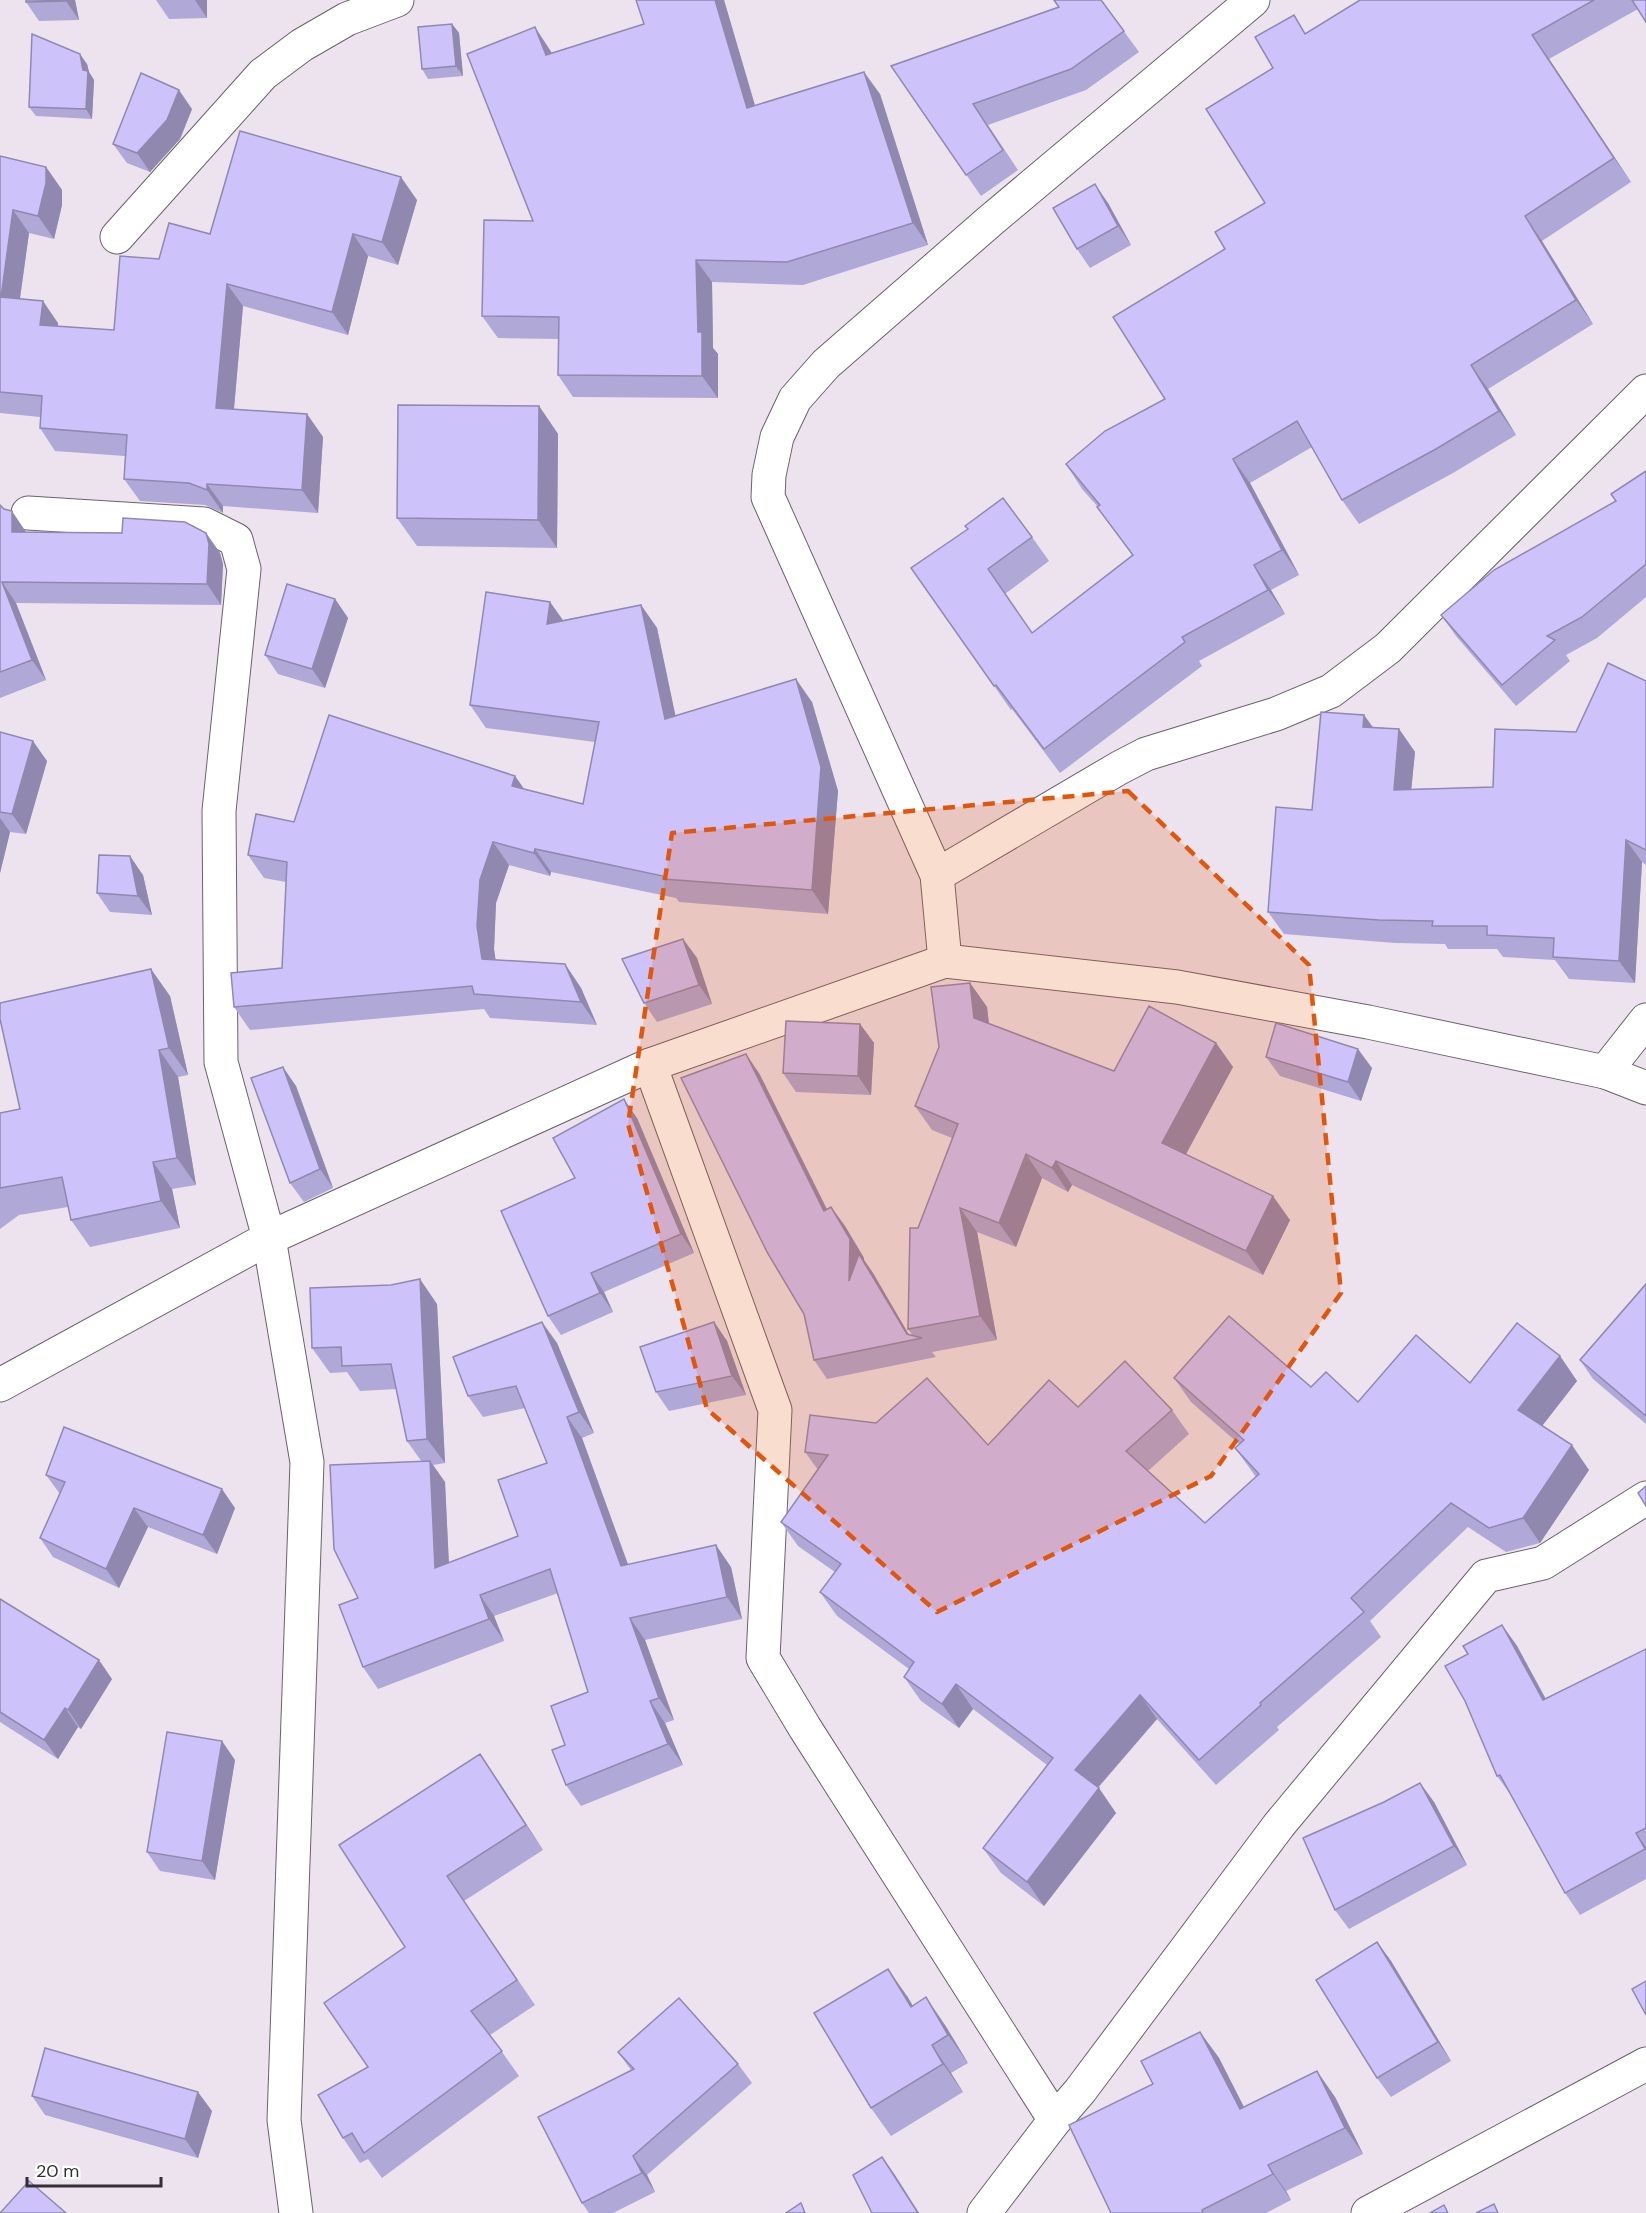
<svg xmlns="http://www.w3.org/2000/svg" width="1646" height="2213" font-family="'DM Sans',sans-serif">
<style>
.lines{fill:none;stroke-linecap:round;stroke-linejoin:round}
.street-casing{stroke:#6a626b;stroke-width:35}
.street{stroke:#fff;stroke-width:33}
.wall{fill:#b0a8d7}
.shaded-wall{fill:#9088af}
.building{fill:#cdc3fa;stroke:#9088af;stroke-width:1.5}
.marked{fill:#df570e;fill-opacity:0.2;stroke:#df570e;stroke-width:4.5;stroke-dasharray:12 8;stroke-linejoin:round}
</style>
<rect width="100%" height="100%" fill="#ede3ee"/>
<g class="lines">
<defs>
<g id="street">
<path d="M117,237L263,74L302,45L347,19L397,0"/>
<path d="M28,513L204,524L236,540L244,569L219,811L221,1062L269,1238L307,1462L284,2120L296,2213"/>
<path d="M937,875L1119,768L1146,754L1276,714L1331,691L1388,648L1646,391"/>
<path d="M945,961L937,875L768,497L769,475L777,437L795,399L826,364L990,221L1253,0"/>
<path d="M650,1065L775,1410L763,1658L805,1728L1055,2120"/>
<path d="M1605,1072L1646,1020"/>
<path d="M0,1385L269,1238L650,1065L945,961L1177,987L1368,1022L1605,1072L1646,1088"/>
<path d="M984,2213L1055,2120L1080,2091L1279,1825L1486,1576L1543,1563L1646,1498"/>
<path d="M1368,2213L1646,2064"/>
</g>
</defs>
<use href="#street" class="street-casing"/>
<use href="#street" class="street"/>
</g>
<g class="wall">
<path d="M75,0L79,20L39,21L26,2Z"/>
<path d="M156,0H207V18L169,19Z"/>
<path d="M724,0L755,105L880,94L928,245L803,285L712,282L713,348L718,354V398L573,397L558,375V339L498,338L482,316L533,221L550,50L552,53Z"/>
<path d="M1053,0H1101L1139,52L1086,90L988,125L1018,170L981,196L891,66L1058,7Z"/>
<path d="M1360,0H1646L1638,9L1549,59L1631,182L1542,241L1593,324L1488,389L1516,435L1453,473L1359,524L1342,500L1312,447L1250,483L1299,575L1271,590L1285,614L1199,661L1202,666L1060,773L1012,709L1011,710L911,568L1032,537L1049,561L1005,594L1032,633L1132,555L1098,507L1082,489L1066,464L1165,399L1225,249L1265,203L1273,68L1306,33Z"/>
<path d="M452,24L459,33L463,76L428,79L422,69Z"/>
<path d="M87,64L89,72L94,80L92,119L36,116L29,107Z"/>
<path d="M192,109L180,139L150,172L127,163L113,144Z"/>
<path d="M0,156L46,167L62,190V205L54,239L29,233L20,299L58,323V326L114,330L159,259L210,234L417,200L398,265L368,256L348,335L243,306L234,409L307,414L323,437L318,513L223,506V513L205,505L140,501L124,479L125,456L55,451L40,428V417L0,413Z"/>
<path d="M1108,203L1131,245L1090,268L1077,249Z"/>
<path d="M539,406L558,434L557,548L417,546L397,518Z"/>
<path d="M1646,471V597L1597,638L1566,655L1570,661L1516,706L1456,636L1441,615L1616,501Z"/>
<path d="M0,505L26,532L206,533L220,553L223,564L221,605L16,603L46,680L0,698Z"/>
<path d="M335,599L348,618L325,688L278,674L265,655Z"/>
<path d="M550,602L563,620L641,605L657,628L675,715L812,702L838,791L828,914L679,902L676,898L551,872L550,876L509,865L496,903L494,949L495,960L565,964L581,988L597,1025L490,1018L484,1009L250,1030L234,1007L282,968L286,882L264,878L248,855L294,822L515,776L524,789L583,804L595,742L486,728L470,705Z"/>
<path d="M1646,681V865L1642,862L1635,983L1569,979L1555,960L1503,957L1497,949H1448L1445,944L1395,943L1284,934L1268,912L1312,810L1364,715L1373,727L1399,729L1415,752L1411,789L1493,787L1576,732Z"/>
<path d="M0,732L47,761L26,834L10,832L0,873Z"/>
<path d="M143,875L152,915L110,912L97,893Z"/>
<path d="M683,939L697,958L712,1004L657,1022L644,1003Z"/>
<path d="M970,983L987,1007L989,1024L1114,1071L1216,1043L1233,1067L1186,1154L1290,1220L1263,1275L1072,1185L1068,1192L1042,1178L1016,1247L977,1232L997,1340L932,1352L936,1357L827,1379L814,1360L759,1073L827,1209L831,1207L845,1226L864,1258V1260L873,1273L909,1335L913,1336L908,1329L918,1228L952,1138L932,1130L915,1106L939,1047Z"/>
<path d="M170,996L188,1075L178,1077L196,1185L172,1189L180,1228L90,1247L71,1220L68,1207L19,1215L0,1229V1113L20,1109Z"/>
<path d="M860,1024L874,1043L871,1095L796,1092L783,1073Z"/>
<path d="M1266,1057L1372,1068L1361,1101L1280,1076Z"/>
<path d="M296,1086L333,1188L304,1202L290,1183Z"/>
<path d="M637,1118L694,1253L604,1292L613,1312L561,1335L548,1316Z"/>
<path d="M1646,1284V1424L1593,1379L1580,1360Z"/>
<path d="M437,1304L445,1463L433,1465L445,1482L449,1563L518,1536L547,1463L525,1408L483,1417L468,1396L557,1343L594,1433L582,1438L628,1564L731,1567L742,1619L645,1640L674,1720L665,1723L683,1765L581,1806L566,1785L565,1745L588,1692L558,1593L494,1616L504,1641L378,1689L363,1667L358,1598L422,1462L407,1441L397,1389L360,1391L347,1372L330,1373L312,1348Z"/>
<path d="M714,1322L727,1341L746,1395L669,1411L656,1392Z"/>
<path d="M1560,1356L1577,1381L1542,1426L1589,1470L1540,1543L1506,1552L1468,1527L1370,1621L1381,1637L1277,1727L1279,1730L1216,1785L1157,1719L1098,1788L1116,1813L1044,1906L1001,1873L983,1848L1047,1765L973,1709L959,1728L921,1701L904,1677L909,1669L837,1616L820,1592L835,1572L798,1546L781,1522L818,1470L805,1452L988,1445L1078,1407L1172,1410L1189,1434L1148,1471L1205,1523L1256,1477L1235,1448L1239,1444L1191,1402L1174,1378L1311,1387L1358,1402L1470,1383Z"/>
<path d="M46,1475L235,1508L217,1554L148,1527L119,1588L53,1557L40,1538L60,1494Z"/>
<path d="M0,1599L112,1679L81,1729L78,1727L58,1759L0,1722Z"/>
<path d="M1502,1625L1517,1646L1546,1699L1646,1649V1879L1580,1915L1565,1893L1513,1798L1497,1776L1468,1654Z"/>
<path d="M235,1760L215,1880L160,1871L147,1852Z"/>
<path d="M497,1779L543,1850L464,1901L535,2005L490,2035L519,2076L382,2178L368,2159L360,2163L343,2138L368,2067L405,1947Z"/>
<path d="M1420,1783L1434,1802L1467,1865L1349,1929L1335,1910L1384,1802Z"/>
<path d="M1377,1942L1391,1961L1451,2061L1391,2097L1377,2078Z"/>
<path d="M907,1996L913,2006L945,2025L968,2063L951,2073L963,2092L891,2136L871,2108Z"/>
<path d="M1200,2032L1219,2058L1244,2107L1335,2097L1363,2154L1286,2191L1291,2200L1266,2213H1111L1153,2084Z"/>
<path d="M618,2052L738,2064L752,2083L647,2175L655,2192L613,2213H589L582,2203L631,2070Z"/>
<path d="M32,2096L212,2111L198,2158L45,2115Z"/>
</g>
<g class="shaded-wall">
<path d="M66,0H75L79,20L66,1Z"/>
<path d="M195,0H207V18Z"/>
<path d="M715,0H724L762,130L747,108Z"/>
<path d="M452,24L459,33L463,76L456,66Z"/>
<path d="M535,27L550,50L561,77L546,55Z"/>
<path d="M1532,35L1549,59L1631,182L1614,158Z"/>
<path d="M80,54L87,64L89,72L94,80L92,119L86,109L83,70Z"/>
<path d="M864,72L880,94L928,245L913,223Z"/>
<path d="M179,90L192,109L180,139L150,172L137,153Z"/>
<path d="M46,167L62,190V205L54,239L38,216Z"/>
<path d="M401,177L417,200L398,265L382,242Z"/>
<path d="M1095,184L1108,203L1131,245L1118,226Z"/>
<path d="M13,210L29,233L17,319L1,297Z"/>
<path d="M1525,216L1542,241L1593,324L1576,300Z"/>
<path d="M353,234L368,256L348,335L332,312Z"/>
<path d="M696,260L712,282L713,348L718,354V398L702,376L698,332Z"/>
<path d="M227,284L243,306L232,431L216,408Z"/>
<path d="M43,301L58,323L56,347L40,325Z"/>
<path d="M1471,365L1488,389L1516,435L1499,411Z"/>
<path d="M539,406L558,434L557,548L538,520Z"/>
<path d="M307,414L323,437L318,513L302,490Z"/>
<path d="M1233,459L1250,483L1299,575L1282,550Z"/>
<path d="M207,484L223,506V513L207,490Z"/>
<path d="M12,511L26,532V552L12,532Z"/>
<path d="M206,533L220,553L223,564L221,605L207,584Z"/>
<path d="M1254,565L1271,590L1285,614L1268,590Z"/>
<path d="M2,582L16,603L46,680L32,660Z"/>
<path d="M335,599L348,618L325,688L312,669Z"/>
<path d="M550,602L566,625L547,624Z"/>
<path d="M641,605L657,628L681,742L665,719Z"/>
<path d="M796,679L812,702L838,791L828,914L812,890Z"/>
<path d="M1364,715L1380,738L1363,727Z"/>
<path d="M1399,729L1415,752L1409,813L1394,790Z"/>
<path d="M33,741L47,761L26,834L12,814Z"/>
<path d="M515,776L531,799L512,786Z"/>
<path d="M0,818L10,832L0,873Z"/>
<path d="M1626,840L1642,862L1635,983L1619,961Z"/>
<path d="M493,842L509,865L496,903L494,949L499,982L482,959L477,926L480,880Z"/>
<path d="M535,849L551,872L550,876L534,853Z"/>
<path d="M130,856L143,875L152,915L138,896Z"/>
<path d="M683,939L697,958L712,1004L699,985Z"/>
<path d="M565,964L581,988L597,1025L581,1002Z"/>
<path d="M151,969L170,996L188,1075L169,1048Z"/>
<path d="M970,983L987,1007L991,1042L974,1018Z"/>
<path d="M860,1024L874,1043L871,1095L858,1076Z"/>
<path d="M1216,1043L1233,1067L1179,1167L1162,1143Z"/>
<path d="M1358,1049L1372,1068L1361,1101L1348,1082Z"/>
<path d="M159,1050L178,1077L196,1185L177,1158Z"/>
<path d="M746,1054L759,1073L837,1230L824,1211Z"/>
<path d="M283,1067L296,1086L333,1188L320,1169Z"/>
<path d="M624,1099L637,1118L694,1253L681,1234Z"/>
<path d="M1026,1154L1042,1178L1016,1247L999,1223Z"/>
<path d="M1056,1161L1072,1185L1068,1192L1052,1168Z"/>
<path d="M153,1162L172,1189L180,1228L161,1201Z"/>
<path d="M1273,1196L1290,1220L1263,1275L1246,1251Z"/>
<path d="M831,1207L845,1226L864,1258V1260L873,1273L912,1340L849,1281Z"/>
<path d="M960,1208L977,1232L997,1340L980,1316Z"/>
<path d="M591,1273L604,1292L613,1312L600,1293Z"/>
<path d="M420,1279L437,1304L445,1463L427,1439Z"/>
<path d="M542,1322L557,1343L594,1433L579,1412Z"/>
<path d="M714,1322L727,1341L746,1395L732,1376Z"/>
<path d="M1560,1356L1577,1381L1535,1435L1518,1410Z"/>
<path d="M567,1417L582,1438L636,1587L621,1566Z"/>
<path d="M1572,1445L1589,1470L1540,1543L1523,1518Z"/>
<path d="M430,1461L445,1482L450,1589L435,1568Z"/>
<path d="M222,1489L235,1508L217,1554L203,1535Z"/>
<path d="M134,1508L148,1527L119,1588L106,1569Z"/>
<path d="M716,1545L731,1567L742,1619L727,1597Z"/>
<path d="M480,1595L494,1616L504,1641L489,1619Z"/>
<path d="M630,1618L645,1640L674,1720L659,1698Z"/>
<path d="M1502,1625L1517,1646L1558,1722L1543,1700Z"/>
<path d="M99,1660L112,1679L81,1729L68,1710Z"/>
<path d="M956,1684L973,1709L959,1728L942,1704Z"/>
<path d="M1140,1695L1157,1719L1092,1794L1075,1770Z"/>
<path d="M650,1701L665,1723L683,1765L668,1744Z"/>
<path d="M65,1708L78,1727L58,1759L44,1740Z"/>
<path d="M222,1741L235,1760L215,1880L202,1861Z"/>
<path d="M480,1754L497,1779L543,1850L526,1825Z"/>
<path d="M1420,1783L1434,1802L1467,1865L1454,1846Z"/>
<path d="M1099,1788L1116,1813L1044,1906L1027,1882Z"/>
<path d="M1636,1833L1646,1847V1851L1645,1849Z"/>
<path d="M1377,1942L1391,1961L1451,2061L1438,2042Z"/>
<path d="M888,1969L907,1996L930,2035L911,2007Z"/>
<path d="M926,1997L945,2025L968,2063L948,2035Z"/>
<path d="M1200,2032L1219,2058L1258,2135L1240,2109Z"/>
<path d="M932,2045L951,2073L963,2092L943,2064Z"/>
<path d="M1317,2071L1335,2097L1363,2154L1345,2128Z"/>
<path d="M198,2092L212,2111L198,2158L185,2139Z"/>
<path d="M633,2156L647,2175L655,2192L642,2173Z"/>
<path d="M882,2157L895,2175L919,2213H918Z"/>
<path d="M1268,2165L1286,2191L1291,2200L1273,2174Z"/>
</g>
<g class="building">
<path d="M26,0H66V1L26,2Z"/>
<path d="M636,0H715L747,108L864,72L913,223L787,262L696,260L698,332H702V376L558,375L559,317L482,316L484,220L533,221L467,54L535,27L546,55L644,24Z"/>
<path d="M1054,0H1101L1124,31L1071,69L973,104L1003,150L966,175L891,66L1059,7Z"/>
<path d="M1360,0H1594L1532,35L1614,158L1525,216L1576,300L1471,365L1499,411L1436,449L1342,500L1297,421L1233,459L1282,550L1254,565L1268,590L1182,637L1185,642L1044,749L996,685L994,686L911,568L968,529L965,526L1003,498L1032,537L988,569L1032,633L1133,555L1097,507L1100,505L1066,464L1105,431L1165,399L1113,317L1225,249L1215,232L1265,203L1206,109L1273,68L1255,37L1294,15L1305,34Z"/>
<path d="M1632,0H1646V22Z"/>
<path d="M452,24L456,66L422,69L418,27Z"/>
<path d="M32,34L80,54L83,70L88,71L86,109L29,107Z"/>
<path d="M141,73L179,90L167,120L137,153L113,144Z"/>
<path d="M240,131L401,177L382,242L353,234L332,312L227,284L216,408L307,414L302,490L207,484V490L189,483L124,479L127,435L40,428L42,396L0,392V156L46,167V183L38,216L13,210L1,297L43,301L40,325L114,330L120,256L159,259L169,223L210,234Z"/>
<path d="M1095,184L1118,226L1077,249L1053,208Z"/>
<path d="M398,405L539,406L538,520L397,518Z"/>
<path d="M1646,471V564L1582,617L1547,636L1555,640L1502,685L1441,615L1494,570L1616,501L1611,494Z"/>
<path d="M0,505L4,509L12,511V532L122,533L123,518L185,522L206,533L209,544L207,584L2,582L32,660L0,672Z"/>
<path d="M287,584L335,599L312,669L265,655Z"/>
<path d="M486,592L550,602L547,624L641,605L665,719L796,679L821,767L812,890L663,879V876L535,849L534,853L493,842L480,880L477,926L482,959L565,964L581,1002L474,994L472,986L234,1007L231,973L282,968L287,862L248,855L256,814L294,822L329,715L515,776L512,786L583,804L599,722L470,705Z"/>
<path d="M1608,663L1646,681V850L1626,840L1619,961L1553,957L1554,938L1487,935V926H1432L1433,921L1379,920L1268,912L1276,807L1312,810L1321,712L1364,715L1363,727L1399,729L1394,790L1493,787L1495,729L1576,732Z"/>
<path d="M0,732L33,741L12,814L0,812Z"/>
<path d="M99,855L130,856L138,896L97,893Z"/>
<path d="M683,939L699,985L644,1003L622,959Z"/>
<path d="M151,969L169,1048L159,1050L177,1158L153,1162L161,1201L71,1220L62,1177L0,1188V1113L20,1109L0,1019V1003Z"/>
<path d="M970,983L974,1018L1114,1071L1149,1006L1216,1043L1162,1143L1273,1196L1246,1251L1056,1161L1052,1168L1026,1154L999,1223L960,1208L980,1316L908,1329L910,1228H918L958,1124L915,1106L939,1047L931,987Z"/>
<path d="M786,1021L860,1024L858,1076L783,1073Z"/>
<path d="M1276,1023L1358,1049L1348,1082L1266,1057Z"/>
<path d="M746,1054L824,1211L831,1207L850,1239L849,1281L859,1254L907,1334L922,1338L814,1360L804,1314L767,1252L681,1078Z"/>
<path d="M283,1067L320,1169L290,1183L251,1078Z"/>
<path d="M624,1099L681,1234L591,1273L600,1293L548,1316L501,1211L575,1178L553,1138Z"/>
<path d="M420,1279L427,1439L407,1441L391,1364L342,1366L341,1347L312,1348L310,1288L391,1285Z"/>
<path d="M1646,1284V1416L1580,1360Z"/>
<path d="M1229,1316L1311,1387L1326,1372L1358,1402L1416,1335L1470,1383L1517,1323L1560,1356L1518,1410L1572,1445L1523,1518L1489,1528L1451,1503L1351,1598L1364,1612L1260,1703L1261,1705L1199,1760L1140,1695L1075,1770L1099,1788L1027,1882L983,1848L1053,1758L956,1684L942,1704L904,1677L914,1662L820,1592L841,1564L781,1522L828,1455L805,1452L810,1415L876,1423L927,1378L988,1445L1049,1380L1078,1407L1125,1361L1172,1410L1126,1451L1205,1523L1259,1474L1235,1448L1244,1440L1174,1378Z"/>
<path d="M542,1322L579,1412L567,1417L621,1566L716,1545L727,1597L630,1618L659,1698L650,1701L668,1744L566,1785L552,1750L565,1745L551,1706L588,1692L550,1569L480,1595L489,1619L363,1667L339,1605L358,1598L334,1549L330,1465L430,1461L435,1568L518,1536L498,1480L547,1463L516,1386L468,1396L453,1357Z"/>
<path d="M714,1322L732,1376L656,1392L640,1347Z"/>
<path d="M64,1427L222,1489L203,1535L134,1508L106,1569L40,1538L65,1482L46,1475Z"/>
<path d="M1646,1486V1506L1638,1493Z"/>
<path d="M0,1599L99,1660L68,1710L65,1708L44,1740L0,1712Z"/>
<path d="M1502,1625L1543,1700L1646,1649V1828L1636,1833L1645,1849L1565,1893L1500,1775L1497,1776L1465,1701L1445,1666L1468,1654L1463,1646Z"/>
<path d="M167,1732L222,1741L202,1861L147,1852Z"/>
<path d="M480,1754L526,1825L447,1876L517,1980L471,2011L502,2051L364,2153L352,2133L343,2138L318,2095L368,2067L324,2003L405,1947L339,1845Z"/>
<path d="M1420,1783L1454,1846L1335,1910L1303,1838L1384,1802Z"/>
<path d="M1377,1942L1438,2042L1377,2078L1316,1980Z"/>
<path d="M888,1969L911,2007L926,1997L948,2035L932,2045L943,2064L871,2108L814,2013Z"/>
<path d="M1646,1981V2015L1632,1989Z"/>
<path d="M679,1998L738,2064L633,2156L642,2173L582,2203L538,2117L634,2069L618,2052Z"/>
<path d="M1200,2032L1240,2109L1317,2071L1345,2128L1268,2165L1273,2174L1202,2210L1203,2213H1111L1069,2125L1153,2084L1141,2061Z"/>
<path d="M45,2048L198,2092L185,2139L32,2096Z"/>
<path d="M882,2157L918,2213H872L853,2175Z"/>
<path d="M29,2181L66,2213H0Z"/>
<path d="M801,2203L805,2213H786Z"/>
<path d="M1494,2204L1498,2213H1476Z"/>
<path d="M1444,2205L1448,2213H1430Z"/>
</g>
<path class="marked" d="M1128,791L1309,965L1341,1293L1211,1476L937,1612L707,1409L628,1124L672,833Z"/>
<path d="M27 2177v9h134v-9" fill="none" stroke="#332f33" stroke-width="3"/>
<text x="36" y="2177" font-size="18" fill="#332f33" stroke="#ffffff" stroke-width="4.5" paint-order="stroke">20 m</text>
</svg>
